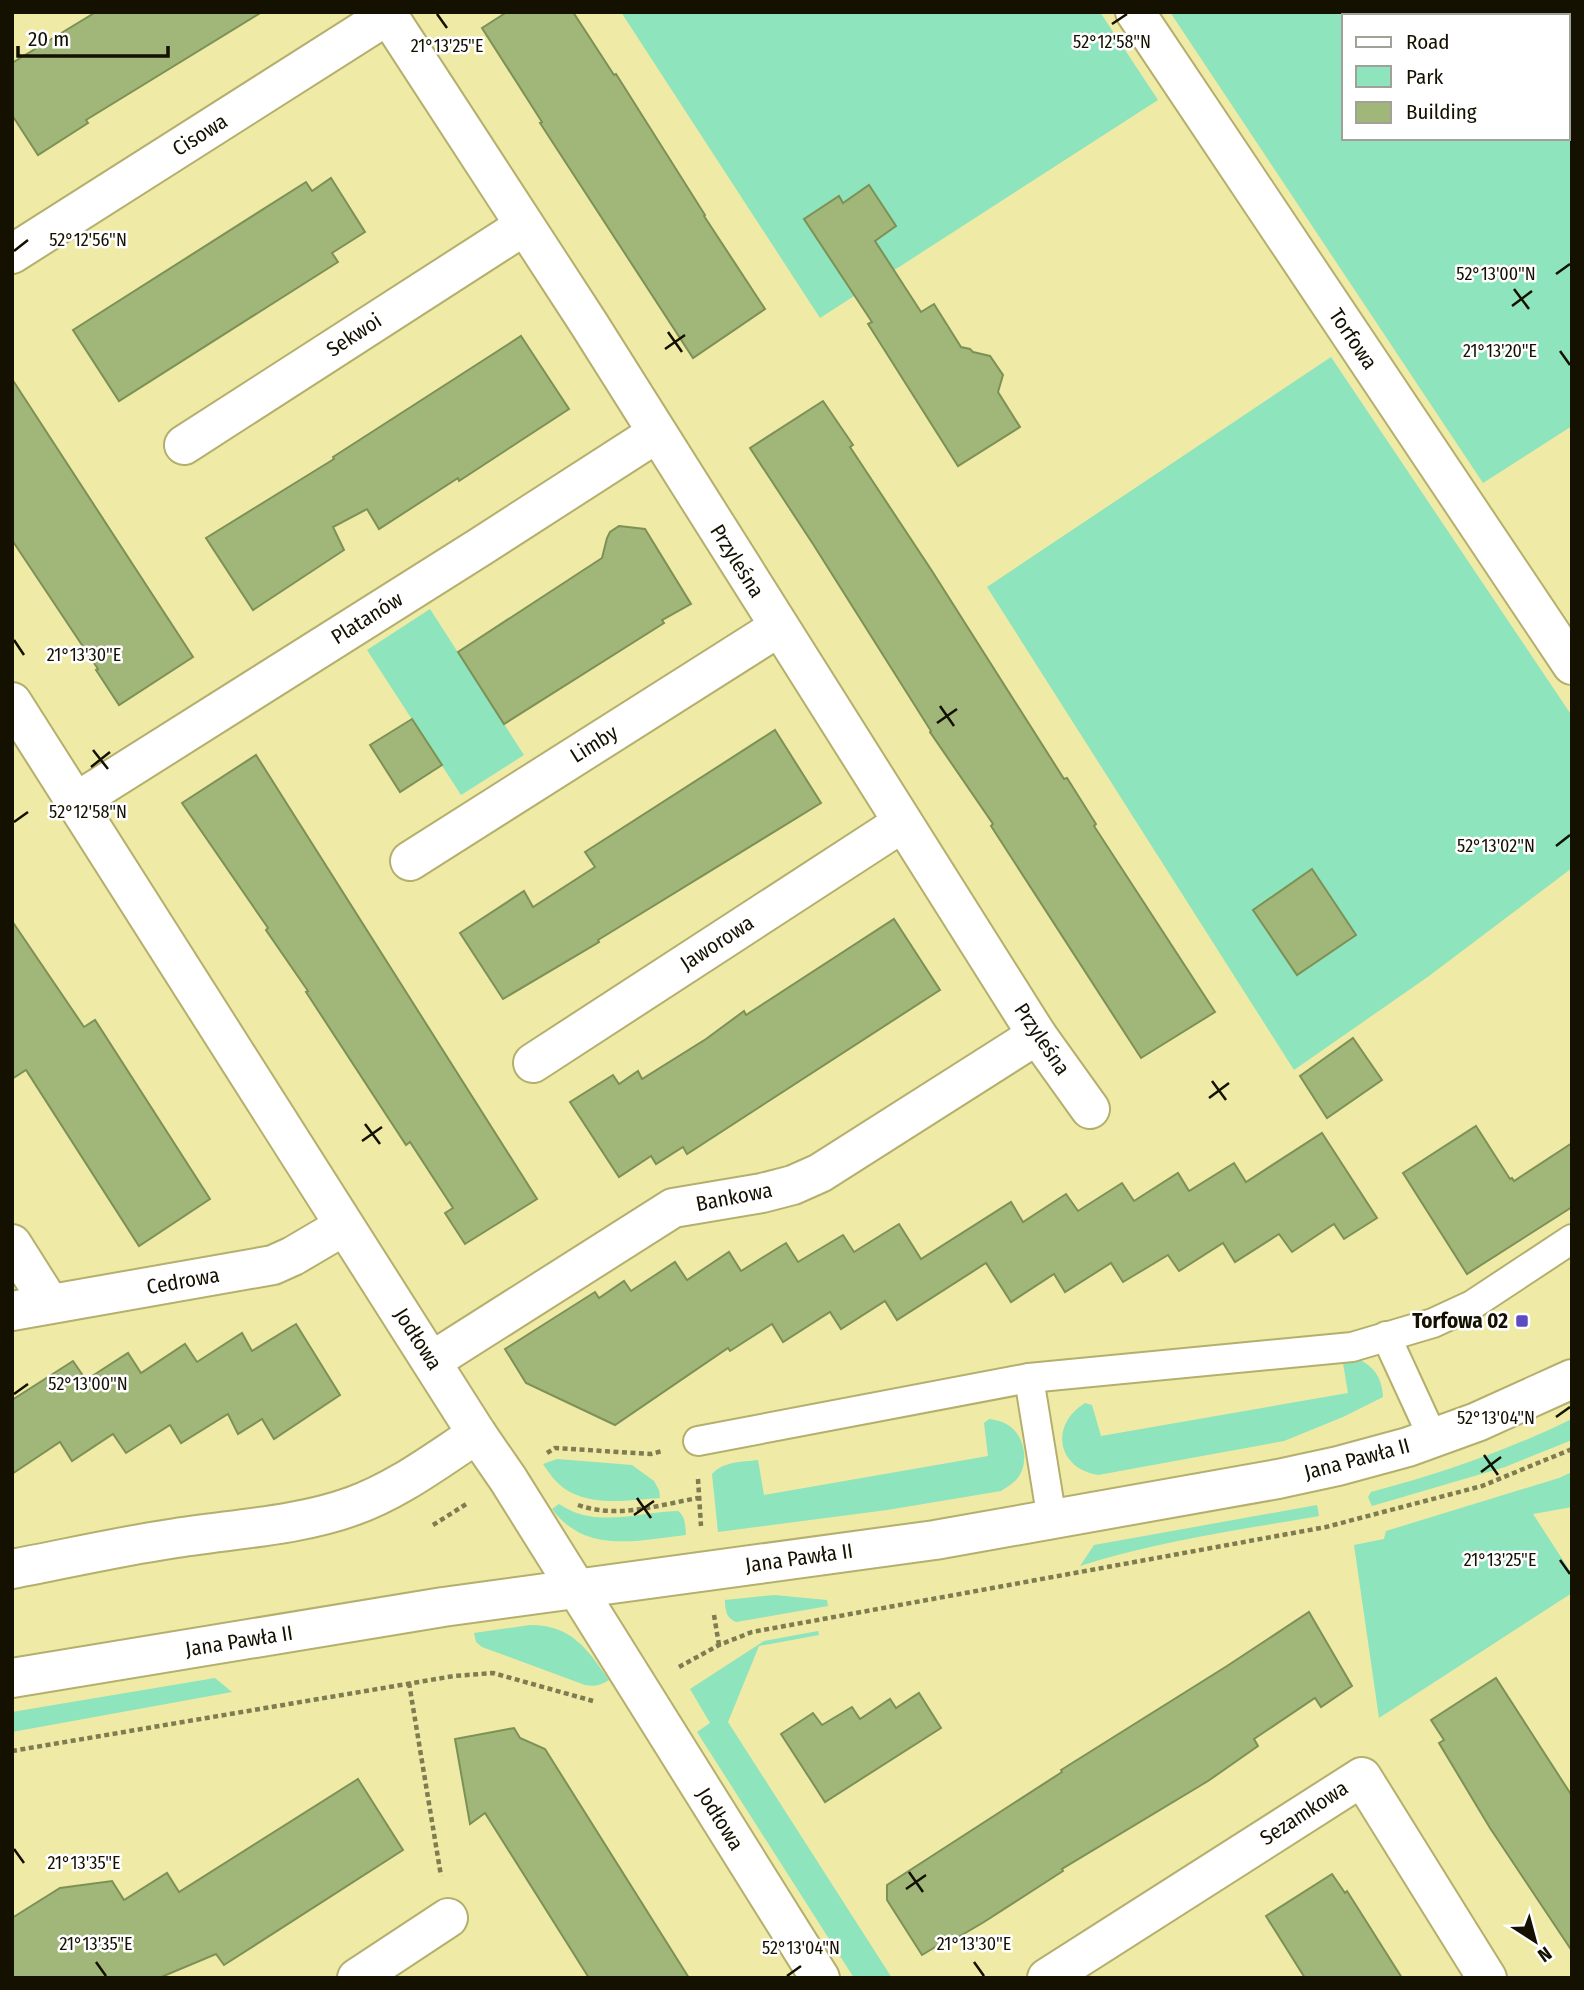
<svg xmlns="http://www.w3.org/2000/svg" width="1584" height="1990" font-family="'Fira Sans Condensed',sans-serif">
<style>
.green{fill:#8de4bd;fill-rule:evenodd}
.building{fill:#a1b779;stroke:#7d9156;stroke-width:2}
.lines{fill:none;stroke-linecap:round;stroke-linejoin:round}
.service-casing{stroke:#b5af6d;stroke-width:32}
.minor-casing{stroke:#b5af6d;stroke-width:42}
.tertiary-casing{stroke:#b5af6d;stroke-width:42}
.path{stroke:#807c52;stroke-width:4.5;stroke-dasharray:5 3.5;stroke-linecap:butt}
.service{stroke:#fff;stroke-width:28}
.minor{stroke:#fff;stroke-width:38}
.tertiary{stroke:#fff;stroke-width:38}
.ticks{fill:none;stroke:#141100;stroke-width:2.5}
.poi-dot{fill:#5c4bc3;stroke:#fff;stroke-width:2.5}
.labels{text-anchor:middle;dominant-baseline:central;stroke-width:5;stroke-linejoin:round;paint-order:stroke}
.street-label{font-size:21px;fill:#141100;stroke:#fff}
.poi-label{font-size:21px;font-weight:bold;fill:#141100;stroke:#fff;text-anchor:end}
.ticks-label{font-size:18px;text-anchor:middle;fill:#141100;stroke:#fff;stroke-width:5;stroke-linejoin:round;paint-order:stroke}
</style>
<rect width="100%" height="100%" fill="#efeaa6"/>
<g class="green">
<path d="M621,12H1100L1158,100L820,318Z"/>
<path d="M1170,12H1572V426L1483,483ZM1344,16H1568V138H1344Z"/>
<path d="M1331,357L1572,716V868L1429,976L1294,1070L987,587Z"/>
<path d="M430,609L524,755L461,795L367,650Z"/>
<path d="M1359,1359C1375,1368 1382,1378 1383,1397L1343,1417L1284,1441L1098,1475C1056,1468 1050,1424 1085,1403L1092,1405L1101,1436L1348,1393L1343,1363L1345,1360Z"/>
<path d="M989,1419C998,1420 1008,1423 1014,1430C1027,1443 1028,1469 1015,1481C1011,1485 1005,1488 1001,1491L887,1510L718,1532L712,1474C724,1461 742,1462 758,1460L764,1495L988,1456L984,1423Z"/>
<path d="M1572,1419V1440L1505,1467L1372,1506L1368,1497L1371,1492C1440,1474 1508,1450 1572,1419Z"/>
<path d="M557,1459L632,1465L654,1481L659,1490L660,1498C630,1500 592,1507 565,1489C556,1483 549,1473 543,1464Z"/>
<path d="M1572,1472V1507L1533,1514L1572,1574V1593L1379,1718L1354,1545L1384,1539L1386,1531L1559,1478Z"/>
<path d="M559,1504C595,1529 638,1512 678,1511C686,1517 685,1526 686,1535C638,1540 586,1555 552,1509Z"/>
<path d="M1317,1505L1319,1516C1239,1530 1158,1541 1080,1566L1094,1545Z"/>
<path d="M774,1595L827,1600L828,1606L736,1622C726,1618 725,1610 725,1600Z"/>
<path d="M530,1625C572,1625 587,1649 609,1680C601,1685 595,1687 585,1685L482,1647L476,1642L474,1633Z"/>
<path d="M818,1631L819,1635L759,1646L728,1722L892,1978H854L697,1732L710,1723L690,1689L764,1641Z"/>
<path d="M215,1678L232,1692L12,1732V1712Z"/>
</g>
<g class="building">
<path d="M96,12H262L86,120L88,123L38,155L12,115V63Z"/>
<path d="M507,12H573L614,75L616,74L705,215L704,216L765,309L693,358L540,123L542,122L482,28Z"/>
<path d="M331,178L365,232L332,253L338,262L119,401L73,330L306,182L312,191Z"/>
<path d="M869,185L896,226L875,241L921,312L934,304L961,347L970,349L973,352L990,356L1003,375L998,392L1020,427L958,466L868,324L872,322L804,219L839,196L843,203Z"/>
<path d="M521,336L569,409L459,481L458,478L379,529L367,509L333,527L344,550L253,610L206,538L334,459L333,457Z"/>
<path d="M12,379L193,657L119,705L96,670L98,669L12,540Z"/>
<path d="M823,401L853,445L850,447L932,571L1064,779L1067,778L1096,824L1094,826L1215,1012L1141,1058L991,826L993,824L930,732L931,731L813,544L750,448Z"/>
<path d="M619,526L645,529L691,604L662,620L664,623L504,724L458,652L602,558L607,538L610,532Z"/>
<path d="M412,719L442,765L400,792L370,745Z"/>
<path d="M775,730L821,803L598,940L599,942L503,999L460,933L524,891L533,907L595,867L585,852Z"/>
<path d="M256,755L537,1199L465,1244L445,1213L453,1208L410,1142L406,1145L306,992L308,991L266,930L268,928L182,803Z"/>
<path d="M1312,869L1356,935L1297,975L1253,910Z"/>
<path d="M894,919L940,990L687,1154L683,1147L656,1164L651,1156L619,1177L570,1102L613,1075L619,1084L638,1071L642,1079L706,1039L744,1011L746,1015Z"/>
<path d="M12,921L84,1027L95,1020L210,1199L139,1246L26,1070L12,1079Z"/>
<path d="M1353,1038L1382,1080L1327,1118L1300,1076Z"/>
<path d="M1476,1126L1510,1179L1512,1178L1514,1181L1572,1143V1207L1467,1274L1403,1173Z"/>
<path d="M1322,1133L1377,1218L1344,1239L1334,1224L1292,1252L1279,1234L1235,1262L1223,1243L1179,1271L1168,1255L1123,1282L1111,1263L1065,1292L1054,1274L1011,1302L986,1263L897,1320L885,1301L841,1329L830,1312L783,1342L772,1324L730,1351L728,1348L615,1425L526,1383L505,1349L595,1292L599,1298L624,1281L631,1291L675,1262L687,1280L729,1252L741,1271L786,1243L798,1262L843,1235L854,1252L899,1224L921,1259L1011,1202L1023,1222L1066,1194L1078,1211L1122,1183L1134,1201L1178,1173L1189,1191L1234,1163L1246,1182Z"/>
<path d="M296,1324L340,1395L274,1439L262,1419L238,1434L228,1414L181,1443L170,1425L126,1453L113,1434L72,1461L60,1442L12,1474V1400L73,1361L86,1380L128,1353L141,1373L185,1344L197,1362L242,1333L252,1351Z"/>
<path d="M1309,1612L1352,1686L1321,1707L1315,1698L1254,1739L1258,1746L1208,1781L1062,1869L1063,1871L984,1922L943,1946L942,1943L922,1955L887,1900V1885L1062,1772L1061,1770L1227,1666Z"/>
<path d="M1496,1678L1572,1796V1951L1490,1828L1439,1743L1444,1740L1431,1720Z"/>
<path d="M919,1693L941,1728L825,1802L781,1734L813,1713L822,1725L852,1707L860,1719L890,1699L896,1708Z"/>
<path d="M514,1728L520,1738L545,1749L689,1978H589L485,1813L470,1824L455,1739Z"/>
<path d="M358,1779L403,1850L224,1965L216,1954L159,1978H12V1918L60,1888L112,1881L124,1900L167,1873L179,1892Z"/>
<path d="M1332,1874L1345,1893L1347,1891L1402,1978H1305L1266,1916Z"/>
</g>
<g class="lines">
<defs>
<g id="service">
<path d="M1386,1336L1433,1438"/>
<path d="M1029,1378L1052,1520"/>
<path d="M698,1441L1029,1378L1352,1347L1433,1323L1472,1305L1572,1239"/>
</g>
<g id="minor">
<path d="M386,12L589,324L1037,1035L1090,1109"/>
<path d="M1135,12L1572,665"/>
<path d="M12,254L388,15"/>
<path d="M184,445L524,226"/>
<path d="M12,702L477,1434L508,1479L820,1978"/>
<path d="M76,802L480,547L657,433"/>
<path d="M410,861L779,627"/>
<path d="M533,1063L902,823"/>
<path d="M12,1244L50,1304"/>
<path d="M12,1311L273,1265L293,1256L344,1226"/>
<path d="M432,1361L673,1208L762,1193L793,1185L820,1173L1037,1035"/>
<path d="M12,1569C65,1559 117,1547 170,1539C230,1529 295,1527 353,1506C398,1490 437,1460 477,1434"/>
<path d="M357,1978L448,1918"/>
<path d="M1047,1978L1362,1777L1487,1978"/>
</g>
<path id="tertiary" d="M12,1678L443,1607L935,1540L1278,1479L1338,1466L1408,1447L1477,1422L1572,1379"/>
</defs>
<use href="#service" class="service-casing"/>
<use href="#minor" class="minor-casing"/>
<use href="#tertiary" class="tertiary-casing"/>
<g class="path">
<path d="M547,1453L555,1448L651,1454L662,1451"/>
<path d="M698,1479L701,1526"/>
<path d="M578,1505C617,1519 659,1505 698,1498"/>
<path d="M433,1525L468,1503"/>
<path d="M714,1615L719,1645"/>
<path d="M679,1667L719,1645L752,1632L1326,1527L1482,1486L1572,1449"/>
<path d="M409,1683L441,1876"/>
<path d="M12,1751L454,1676L493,1673L593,1701"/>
</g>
<use href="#service" class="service"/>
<use href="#minor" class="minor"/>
<use href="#tertiary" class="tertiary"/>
</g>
<path class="ticks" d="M437,14L447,28M1112,24L1127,14M14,251L28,240M1556,274L1570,264M1514,289L1529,309M1512,306L1532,291M668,332L682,352M665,349L685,335M1560,351L1570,365M14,640L24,655M940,706L954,726M937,723L957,709M93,750L108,769M91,767L110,752M14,822L28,812M1556,846L1570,835M1212,1081L1226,1100M1209,1098L1229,1083M365,1124L380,1144M362,1141L382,1127M14,1394L28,1384M1556,1417L1570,1407M1484,1455L1498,1475M1481,1472L1501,1457M637,1498L651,1518M634,1515L654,1501M1560,1560L1570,1574M14,1849L24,1863M909,1872L923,1892M906,1889L926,1875M96,1962L106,1976M974,1962L984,1976M787,1976L801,1966"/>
<rect class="poi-dot" x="1515" y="1314" width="14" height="14" rx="3.5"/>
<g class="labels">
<g class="street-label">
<text transform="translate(200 135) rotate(-32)">Cisowa</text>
<text transform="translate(354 335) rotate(-33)">Sekwoi</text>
<text transform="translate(1353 339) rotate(56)">Torfowa</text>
<text transform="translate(737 561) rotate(58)">Przyleśna</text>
<text transform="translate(367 618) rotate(-32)">Platanów</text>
<text transform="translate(594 744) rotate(-32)">Limby</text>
<text transform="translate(717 943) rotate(-33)">Jaworowa</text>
<text transform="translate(1042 1039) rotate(56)">Przyleśna</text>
<text transform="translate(734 1197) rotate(-11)">Bankowa</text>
<text transform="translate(183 1281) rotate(-10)">Cedrowa</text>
<text transform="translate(418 1339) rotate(57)">Jodłowa</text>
<text transform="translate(1357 1459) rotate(-15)">Jana Pawła II</text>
<text transform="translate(799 1558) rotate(-8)">Jana Pawła II</text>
<text transform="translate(239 1641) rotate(-9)">Jana Pawła II</text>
<text transform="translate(1304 1813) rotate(-33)">Sezamkowa</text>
<text transform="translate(720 1819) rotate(58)">Jodłowa</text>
</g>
<g class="poi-label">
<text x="1508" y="1321">Torfowa 02</text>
</g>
</g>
<g class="ticks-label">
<text x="1112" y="48">52°12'58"N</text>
<text x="447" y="52">21°13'25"E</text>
<text x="88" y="246">52°12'56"N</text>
<text x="1496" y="280">52°13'00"N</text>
<text x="1500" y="357">21°13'20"E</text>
<text x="84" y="661">21°13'30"E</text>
<text x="88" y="818">52°12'58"N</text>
<text x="1496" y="852">52°13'02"N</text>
<text x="88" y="1390">52°13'00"N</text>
<text x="1496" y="1424">52°13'04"N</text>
<text x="1500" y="1566">21°13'25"E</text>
<text x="84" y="1869">21°13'35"E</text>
<text x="96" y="1950">21°13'35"E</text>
<text x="974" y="1950">21°13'30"E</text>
<text x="801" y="1954">52°13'04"N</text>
</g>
<rect width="1584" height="1990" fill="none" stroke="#141100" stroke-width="28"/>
<rect x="1342" y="14" width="228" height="126" fill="#ffffff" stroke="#a1a099" stroke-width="2"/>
<rect x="1356" y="37" width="35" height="10" fill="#ffffff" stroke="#a1a099" stroke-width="2"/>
<text x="1406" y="49" font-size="21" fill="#141100">Road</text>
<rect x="1356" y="66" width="35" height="21" fill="#8de4bd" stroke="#a1a099" stroke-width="2"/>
<text x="1406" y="84" font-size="21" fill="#141100">Park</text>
<rect x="1356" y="102" width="35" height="21" fill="#a1b779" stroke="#a1a099" stroke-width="2"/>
<text x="1406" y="119" font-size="21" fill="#141100">Building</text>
<g transform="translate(1535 1941) rotate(144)" stroke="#ffffff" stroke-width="5" paint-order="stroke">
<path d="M0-5L12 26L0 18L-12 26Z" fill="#141100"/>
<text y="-10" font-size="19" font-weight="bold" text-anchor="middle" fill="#141100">N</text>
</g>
<path d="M18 46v10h150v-10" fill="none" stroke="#141100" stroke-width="3.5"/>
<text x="28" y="46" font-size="21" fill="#141100" stroke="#ffffff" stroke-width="5" paint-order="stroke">20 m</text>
</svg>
